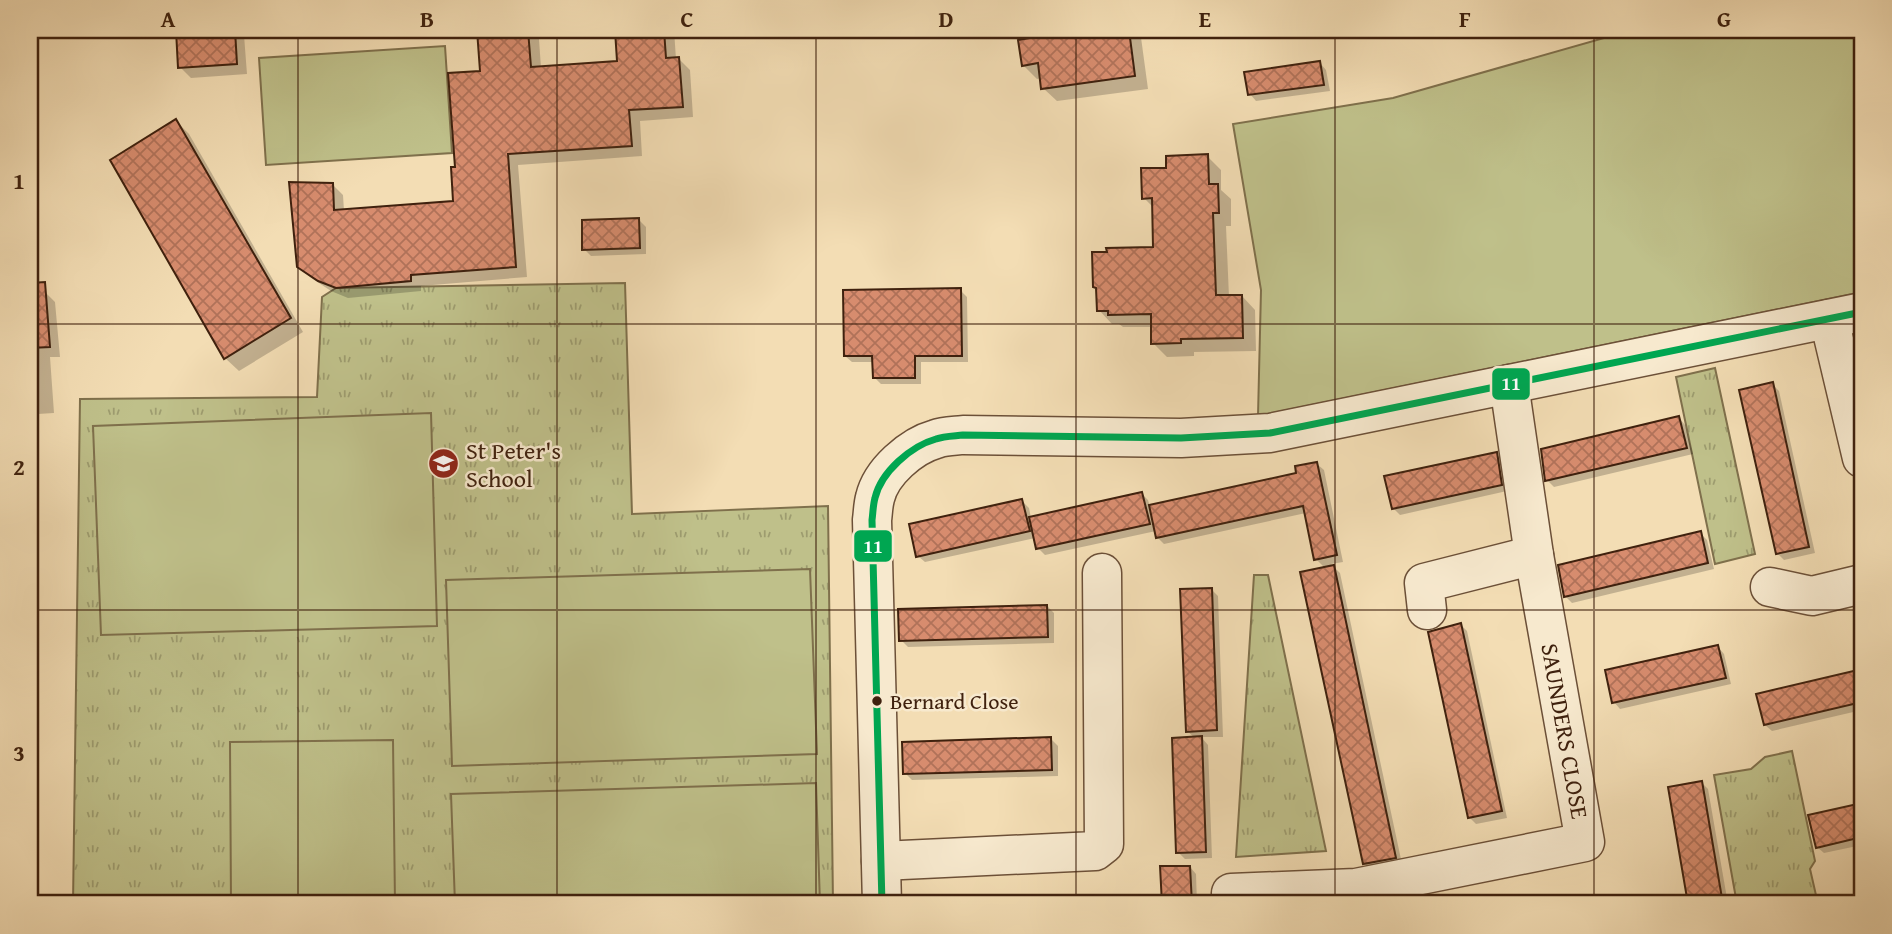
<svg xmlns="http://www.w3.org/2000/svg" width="1892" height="934" font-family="'Gentium Book Plus',serif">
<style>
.grass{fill:url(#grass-tufts);stroke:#7f704c;stroke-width:2}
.garden{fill:#bfc08a;stroke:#7f704c;stroke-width:2}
.shadow{fill:#0003;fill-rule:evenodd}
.building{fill:url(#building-cross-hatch);stroke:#3f210e;stroke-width:2}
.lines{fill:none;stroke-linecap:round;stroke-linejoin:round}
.minor-casing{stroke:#6c5038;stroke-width:41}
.minor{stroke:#f7e9ce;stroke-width:38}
.bus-1-casing{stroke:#f7e9ce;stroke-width:12}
.bus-1{stroke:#00a651;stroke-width:7}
.grid{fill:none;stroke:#3f210e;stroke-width:2;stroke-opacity:0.55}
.bus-dot{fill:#3f210e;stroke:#f7e9ce;stroke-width:2.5}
.labels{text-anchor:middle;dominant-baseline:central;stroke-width:5;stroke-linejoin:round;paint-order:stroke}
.bus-label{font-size:22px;fill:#3f210e;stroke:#f7e9ce;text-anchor:start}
.poi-label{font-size:24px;fill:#3f210e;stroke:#f7e9ce;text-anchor:start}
.street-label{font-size:24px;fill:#3f210e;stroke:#f7e9ce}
.line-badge{stroke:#f7e9ce;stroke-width:2.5}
.badge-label{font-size:19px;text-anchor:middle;font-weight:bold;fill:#fff}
.neatline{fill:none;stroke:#3f210e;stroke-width:2.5}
.grid-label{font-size:23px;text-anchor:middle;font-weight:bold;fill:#3f210e}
</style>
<defs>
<pattern id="grass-tufts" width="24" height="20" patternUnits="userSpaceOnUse" patternTransform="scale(1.75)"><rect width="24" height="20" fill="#bfc08a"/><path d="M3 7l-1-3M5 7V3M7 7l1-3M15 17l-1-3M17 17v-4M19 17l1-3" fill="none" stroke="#9d9c6f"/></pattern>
<pattern id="building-cross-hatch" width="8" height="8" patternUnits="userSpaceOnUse" patternTransform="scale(1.75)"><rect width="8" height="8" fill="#d78c6e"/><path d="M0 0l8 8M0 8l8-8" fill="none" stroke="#b07259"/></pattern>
</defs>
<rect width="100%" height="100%" fill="#f3ddb4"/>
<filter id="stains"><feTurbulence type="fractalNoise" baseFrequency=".00286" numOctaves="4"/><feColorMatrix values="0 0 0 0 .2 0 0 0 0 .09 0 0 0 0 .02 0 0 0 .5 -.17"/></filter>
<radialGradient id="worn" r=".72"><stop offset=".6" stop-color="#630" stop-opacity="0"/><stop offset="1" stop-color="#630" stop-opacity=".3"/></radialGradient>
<g class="grass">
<path d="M625,283L632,514L828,506L833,904H73L80,399L317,397L322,297L336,288Z"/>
<path d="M1715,368L1755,554L1715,564L1676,377Z"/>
<path d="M1254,575H1268L1326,851L1236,857Z"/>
<path d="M1792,751L1815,861L1810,869L1818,904H1737L1714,775L1751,769L1765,757Z"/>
</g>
<g class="garden">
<path d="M1632,30H1862V292L1258,416L1261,290L1233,124L1393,98Z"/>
<path d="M445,46L452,153L266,165L259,58Z"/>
<path d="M431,413L437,626L101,635L93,426Z"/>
<path d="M810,569L817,754L452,766L446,580Z"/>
<path d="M393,740L395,904H231L230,742Z"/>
<path d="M816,783L820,904H455L451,794Z"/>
</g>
<g class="shadow">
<path d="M76,30H156L81,35Z"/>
<path d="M178,30H324L244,35L247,74L191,78L180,67Z"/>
<path d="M479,30H674L676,59H679L690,70L693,117L640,121L642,156L518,165L527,277L421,286V291L348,298L331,291L310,277L298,266L332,184L343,195L344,211L454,203L457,168L481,72ZM617,34L619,63L541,68L539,39Z"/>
<path d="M1037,30H1140L1148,89L1057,101L1043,88L1042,78L1037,79L1023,65L1038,39Z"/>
<path d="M30,45L32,84L30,85Z"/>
<path d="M1320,63L1326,70L1330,91L1256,101L1250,94Z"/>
<path d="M176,121L189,134L303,332L239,371L225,358Z"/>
<path d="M1207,156L1221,170V190L1231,199V226H1226L1229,297L1242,296L1255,310L1256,351L1194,352V356L1167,357L1153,343V327H1123L1119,324H1112L1099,310L1155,249L1154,208L1144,198L1168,169Z"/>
<path d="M639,220L646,227V254L591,256L584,249Z"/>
<path d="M960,290L967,297L968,362H921V384H881L874,377V362H852L845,356Z"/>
<path d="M45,292L55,302L60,357H50L54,413L38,414L30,407V293Z"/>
<path d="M1772,384L1779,391L1815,553L1784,560L1777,553Z"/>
<path d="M1679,418L1685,425L1693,454L1554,487L1547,480Z"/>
<path d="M1496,454L1503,460L1507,491L1400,515L1393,508Z"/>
<path d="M1317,464L1324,470L1343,562L1331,564L1340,573L1402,864L1371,870L1364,863L1325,568L1316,559L1306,513L1164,544L1157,537L1156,531L1045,555L1038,548L1035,538L925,562L918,556L1022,501L1029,508L1031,518L1142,494L1148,500L1150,507L1298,474Z"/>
<path d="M1700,533L1707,540L1714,569L1572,603L1565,596Z"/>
<path d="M1211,589L1218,596L1223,737H1201L1208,745L1212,858L1185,859L1178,852L1195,738L1187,731Z"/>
<path d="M1047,606L1054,613V643L908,647L901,640Z"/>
<path d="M1460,624L1467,631L1507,818L1476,824L1469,817Z"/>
<path d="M1718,647L1724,654L1731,684L1620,709L1614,702Z"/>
<path d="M1862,671V710L1772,731L1765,725L1758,695Z"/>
<path d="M1051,739L1058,746V776L912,780L905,773Z"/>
<path d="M1702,783L1708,789L1728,904H1690L1670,788Z"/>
<path d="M1862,805V845L1824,853L1817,847L1810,816Z"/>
<path d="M1190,867L1196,874L1197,904H1163L1162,868Z"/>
<path d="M1417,900L1421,904H1395Z"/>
</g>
<g class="building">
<path d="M176,30H235L237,64L178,68Z"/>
<path d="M477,30H528L531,67L617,61L615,30H664L666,58L679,57L683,107L629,110L632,146L508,154L516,267L411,275V281L336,288L318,281L297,267L289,182L333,183L334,210L453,201L451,167H455L448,73L480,71Z"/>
<path d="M1035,30H1129L1135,76L1041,89L1038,63L1022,66L1018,40L1036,37Z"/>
<path d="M1320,61L1324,85L1248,95L1244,72Z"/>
<path d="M176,119L291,318L224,359L110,160Z"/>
<path d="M1208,154L1209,184H1218L1219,213H1213L1216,295H1242L1243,338L1181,339V343L1151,344V314L1108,315V311H1097L1096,288L1093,287L1092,252H1107L1106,248L1153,247L1152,198L1142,199L1141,168H1166V156Z"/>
<path d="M639,218L640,248L582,250V220Z"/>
<path d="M45,282L50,347L30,348V283Z"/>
<path d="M961,288L962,356H915V378H873L872,356H844L843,290Z"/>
<path d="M1773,382L1809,547L1776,554L1739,390Z"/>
<path d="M1679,416L1687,448L1545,481L1541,449Z"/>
<path d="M1497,452L1502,485L1392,509L1384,476Z"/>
<path d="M1317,462L1337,555L1314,560L1303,506L1156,538L1149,505L1296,473L1295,466Z"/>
<path d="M1142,492L1150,524L1036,549L1029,517Z"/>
<path d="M1022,499L1030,531L916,557L909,524Z"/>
<path d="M1701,531L1708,563L1564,597L1558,565Z"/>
<path d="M1334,565L1396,858L1363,864L1300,572Z"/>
<path d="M1212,588L1217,730L1186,732L1180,589Z"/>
<path d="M1047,605L1048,637L899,641L898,609Z"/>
<path d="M1461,623L1502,811L1468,818L1428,632Z"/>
<path d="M1718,645L1726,678L1612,703L1605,670Z"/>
<path d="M1862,669V702L1764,725L1756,694Z"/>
<path d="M1202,736L1206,852L1176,853L1172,738Z"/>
<path d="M1051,737L1052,770L903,774L902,742Z"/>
<path d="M1702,781L1723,904H1688L1668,787Z"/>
<path d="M1862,803V837L1816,848L1808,815Z"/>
<path d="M1160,866H1190L1192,904H1162Z"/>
</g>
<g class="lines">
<defs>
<g id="minor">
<path d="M1829,319L1862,458"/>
<path d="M1770,587L1812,596L1862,584"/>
<path d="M1427,610L1424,583L1534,555"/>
<path d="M881,861L1095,851L1104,844L1102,573"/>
<path d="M1231,893L1356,888L1585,842L1534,555L1509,384"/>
<path d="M882,904L872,520C873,513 873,505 875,498C881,472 911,446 936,439C944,436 955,436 963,435L1181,438L1270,433L1862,312"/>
</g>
</defs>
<use href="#minor" class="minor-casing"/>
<use href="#minor" class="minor"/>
<defs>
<path id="bus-1" d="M882,904L872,520C873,513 873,505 875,498C881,472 911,446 936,439C944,436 955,436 963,435L1181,438L1270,433L1862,312"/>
</defs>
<use href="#bus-1" class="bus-1-casing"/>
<use href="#bus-1" class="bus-1"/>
</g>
<path class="grid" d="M298,30V904M557,30V904M816,30V904M1076,30V904M1335,30V904M1594,30V904M30,324H1862M30,610H1862"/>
<defs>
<symbol id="school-disc" viewBox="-11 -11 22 22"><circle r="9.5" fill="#8f2418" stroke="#f7e9ce"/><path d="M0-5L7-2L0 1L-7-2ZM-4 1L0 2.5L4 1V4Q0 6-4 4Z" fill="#fff"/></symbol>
</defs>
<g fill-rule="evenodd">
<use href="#school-disc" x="426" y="446" width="35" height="35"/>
</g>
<circle class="bus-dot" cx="877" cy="701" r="6"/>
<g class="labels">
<g class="bus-label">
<text x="890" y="701">Bernard Close</text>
</g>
<g class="poi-label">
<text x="466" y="450">St Peter's<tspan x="466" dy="28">School</tspan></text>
</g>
<g class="street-label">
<text transform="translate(1565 731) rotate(80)">SAUNDERS CLOSE</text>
</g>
</g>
<g class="line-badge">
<rect x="1491" y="367" width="40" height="34" rx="7" fill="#00a651"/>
<rect x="853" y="529" width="40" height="34" rx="7" fill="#00a651"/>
</g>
<g class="badge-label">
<text x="1511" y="390">11</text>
<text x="873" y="553">11</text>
</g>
<rect width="1892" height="934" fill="none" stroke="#f3ddb4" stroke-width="77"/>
<rect x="38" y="38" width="1816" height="857" class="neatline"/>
<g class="grid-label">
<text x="168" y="27">A</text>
<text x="427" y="27">B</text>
<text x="687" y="27">C</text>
<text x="946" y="27">D</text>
<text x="1205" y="27">E</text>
<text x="1465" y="27">F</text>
<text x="1724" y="27">G</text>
<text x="19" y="189">1</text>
<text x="19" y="475">2</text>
<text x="19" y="761">3</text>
</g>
<rect width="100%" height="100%" filter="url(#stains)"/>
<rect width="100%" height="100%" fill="url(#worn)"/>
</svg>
